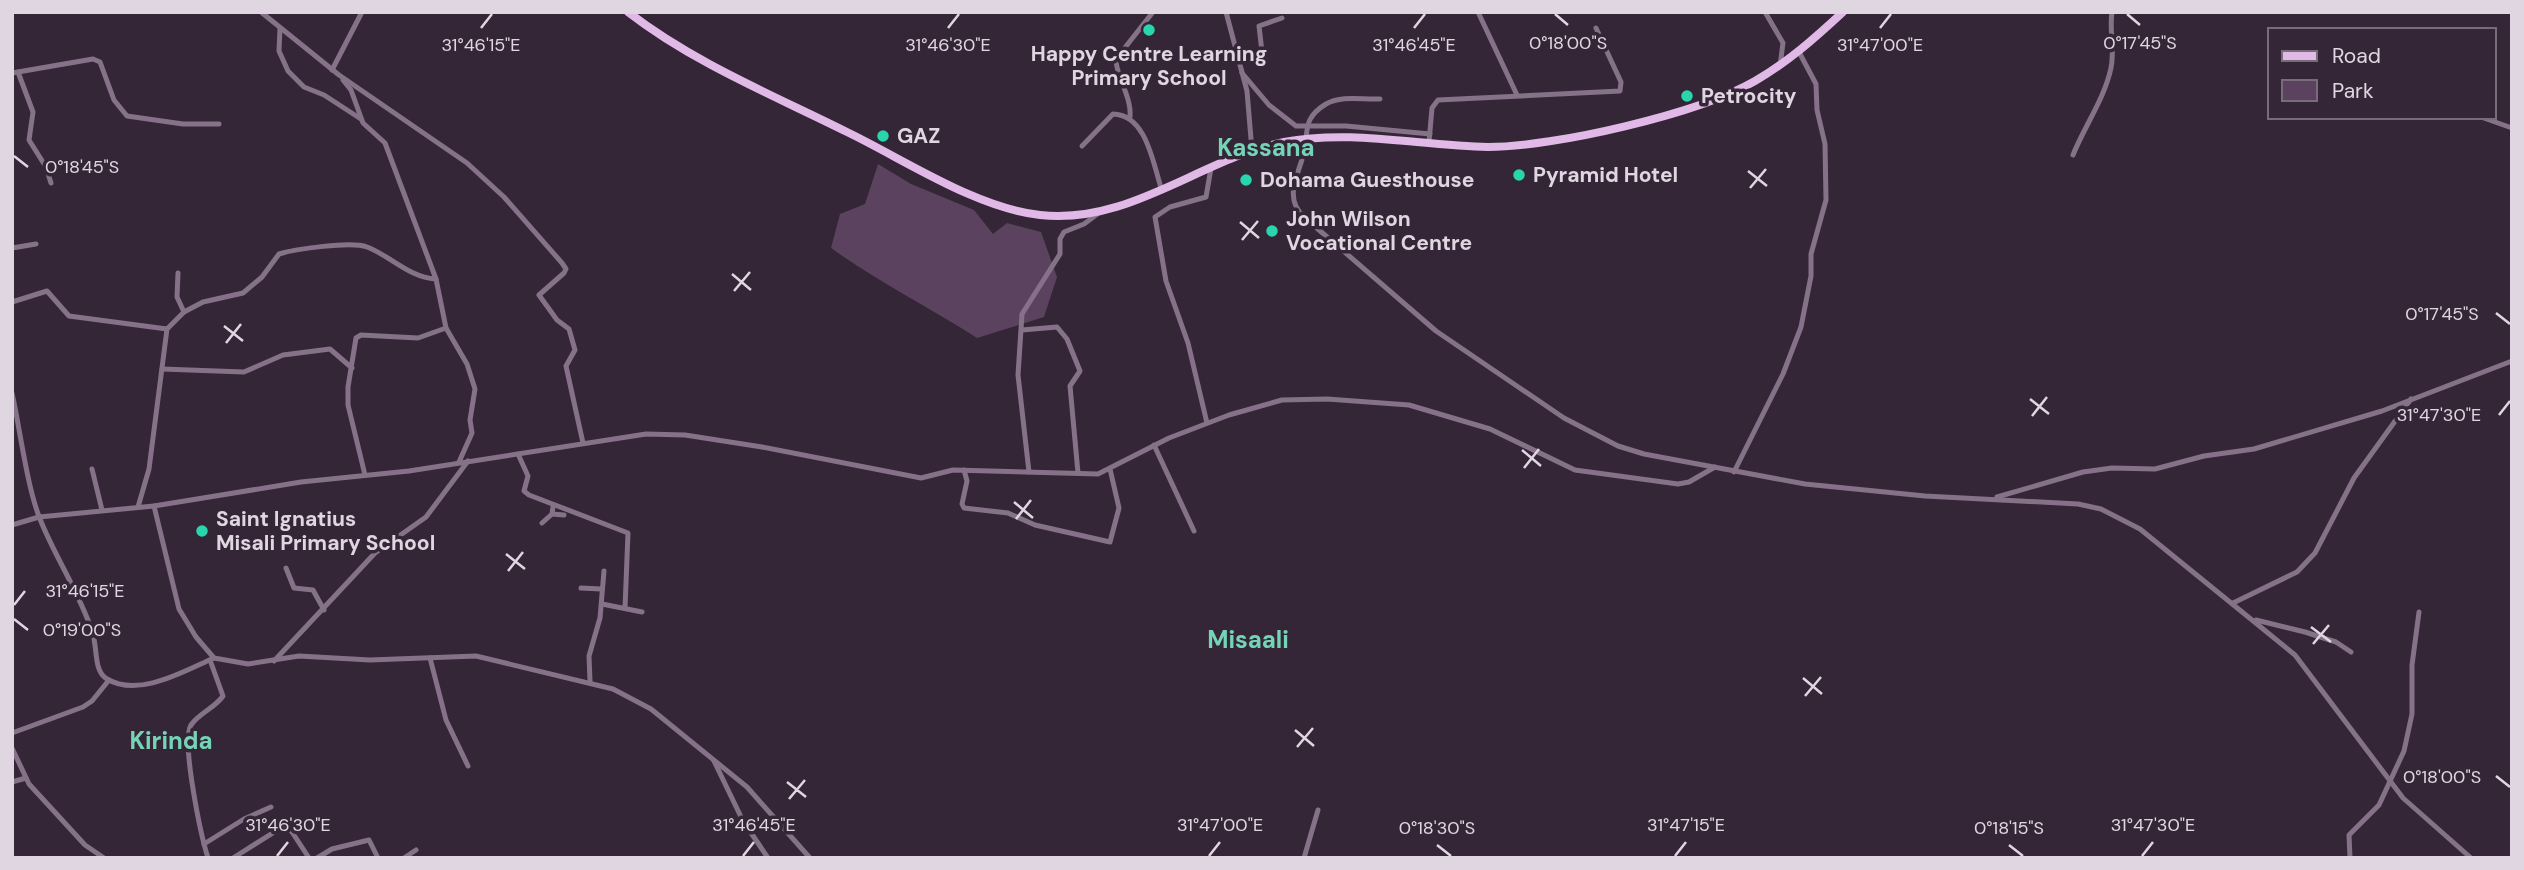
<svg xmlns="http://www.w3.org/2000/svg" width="2524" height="870" font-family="'DM Sans',sans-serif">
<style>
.green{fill:#5b425e}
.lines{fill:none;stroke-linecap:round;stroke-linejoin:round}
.street{stroke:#857288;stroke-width:5}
.primary{stroke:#e0b9e6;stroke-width:8}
.ticks{fill:none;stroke:#e0d6e1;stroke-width:2.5}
.poi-dot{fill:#28d5ad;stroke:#342636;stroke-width:2.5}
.labels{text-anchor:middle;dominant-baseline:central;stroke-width:7;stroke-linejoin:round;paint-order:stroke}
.poi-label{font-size:21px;font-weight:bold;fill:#e0d6e1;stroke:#342636;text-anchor:start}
.quarter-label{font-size:24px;font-weight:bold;fill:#75d4b8;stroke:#342636}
.ticks-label{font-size:18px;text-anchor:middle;fill:#e0d6e1;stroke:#342636;stroke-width:7;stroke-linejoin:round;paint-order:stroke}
</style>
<rect width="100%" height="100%" fill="#342636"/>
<path class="green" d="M878,164L911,184L974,210L993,234L1007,223L1041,232L1057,277L1044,317L977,338C929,307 878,282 831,248L840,214L865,204Z"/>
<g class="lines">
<g class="street">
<path d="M261,12L339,75L467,163L504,197L562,263L566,269L564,273L539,295L557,320L569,329L575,350L566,366L583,443"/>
<path d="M1226,12L1247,91L1252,151"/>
<path d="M1478,12L1517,95"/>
<path d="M1765,12L1783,43L1780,66"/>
<path d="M280,28L279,51L288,71L304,87L324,95L361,119"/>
<path d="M1238,60L1262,52L1259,26L1282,18"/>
<path d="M332,70L362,12"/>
<path d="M18,72L33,112L29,140L46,167L51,183"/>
<path d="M12,73L93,59L100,62L114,100L127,116L183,124H219"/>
<path d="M1242,73L1269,105L1296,126H1346L1430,134"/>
<path d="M343,80L351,90L363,123L385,143L436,279L446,328L467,364L475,389L470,420L472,433L459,462"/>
<path d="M1380,99C1362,100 1343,95 1326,104C1300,120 1310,133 1303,156C1297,178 1284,198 1304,217L1436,331L1564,418L1618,446L1644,454L1805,484L1925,496L2078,504L2101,509L2140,529L2295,655L2403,798L2471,858"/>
<path d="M1130,117C1132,97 1115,74 1116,59L1153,12"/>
<path d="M2481,117L2512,128"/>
<path d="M1429,142L1432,108L1438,100L1620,91L1621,82L1596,28"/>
<path d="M1082,146L1113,114C1147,115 1153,164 1162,191"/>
<path d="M2073,155C2085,125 2104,100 2111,68C2115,49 2109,31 2112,12"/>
<path d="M12,248L36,244"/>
<path d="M178,273L177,297L184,312"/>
<path d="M12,302L47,291L69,316L167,329"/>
<path d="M1022,330L1057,327L1067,339L1080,371L1070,386L1078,473"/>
<path d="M162,369L244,372L283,355L330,349L352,368"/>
<path d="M12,393C20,429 27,487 40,519C55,557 79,592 92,631C98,647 93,671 107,679C139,698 184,671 214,658"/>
<path d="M1207,423L1188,343L1166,281L1155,217L1170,207L1206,197L1211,168"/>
<path d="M1154,445L1194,531"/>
<path d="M518,454L528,476L524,491L529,495L628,533L625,608"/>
<path d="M92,469L102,510"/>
<path d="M964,470L967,481L962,504L964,508L1008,513L1035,525L1110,542L1119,508L1110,469"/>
<path d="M1029,472L1018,375L1022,314L1060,254V239L1064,232L1084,224L1100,212"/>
<path d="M1734,472L1783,374L1801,327L1811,276V254L1826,200L1825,144L1817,110L1816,84L1799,52"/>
<path d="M365,475L348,405V387L356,338L361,335L418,338L446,328"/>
<path d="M1997,497L2083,472L2112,468L2155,469L2204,456L2254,449L2382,411L2512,361"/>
<path d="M154,506L179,609L196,637L214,658L248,664L299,656L370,660L476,656L613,689L651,709L747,787L810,858"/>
<path d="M138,507L149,469L167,329L184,312L203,302L243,293L262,277L279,254C295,249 351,241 367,247C391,256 408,277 436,279"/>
<path d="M552,514L564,515"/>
<path d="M542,523L552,514L553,507"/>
<path d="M12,525L39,517L154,506L301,482L409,471L646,434L685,435L762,447L921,478L953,470L1098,474L1169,438L1229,415L1282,400L1327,399L1409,405L1490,429L1575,470L1678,484L1689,482L1715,467"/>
<path d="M286,568L294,588L313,590L324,610"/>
<path d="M581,588L601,589"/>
<path d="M2233,603L2297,572L2315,553L2354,478L2411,399"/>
<path d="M602,604L642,612"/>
<path d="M2256,620L2305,632L2336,642L2351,652"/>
<path d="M430,658L446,720L468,766"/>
<path d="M274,661L375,553L426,517L468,461"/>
<path d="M590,681L589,656L600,618L604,571"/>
<path d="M12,733L83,707L92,701L109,680"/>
<path d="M12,748L29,784L85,845L104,858"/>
<path d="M714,761L743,821L768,858"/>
<path d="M12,782L26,778"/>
<path d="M204,844L244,819L271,807"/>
<path d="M208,858C201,836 181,742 191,725C199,713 215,708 223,696L210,660"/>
<path d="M233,858L284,826L292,832L309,858"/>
<path d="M317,858L332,849L369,840L378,858"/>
<path d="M404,858L416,850"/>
<path d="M1304,858L1318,810"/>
<path d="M2350,858L2349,835L2379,805L2404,751L2412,714V665L2419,612"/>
</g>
<path class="primary" d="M628,12C694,63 773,95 847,132C905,160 976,208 1040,215C1130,225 1200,159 1284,142C1352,129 1420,146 1488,147C1554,147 1698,114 1755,81C1788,62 1815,38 1843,12"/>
</g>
<path class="ticks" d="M1555,14L1568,25M2127,14L2140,25M481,28L492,14M948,28L959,14M1414,28L1425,14M1880,28L1891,14M14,156L28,167M1748,171L1767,186M1750,188L1766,169M1240,222L1259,238M1242,240L1258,221M732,274L751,290M734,291L750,272M2496,313L2510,324M224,326L243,341M226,343L241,324M2030,399L2049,414M2499,415L2510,401M2032,416L2047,397M1522,450L1541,466M1524,468L1539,449M1014,502L1033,518M1016,519L1031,500M506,554L525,569M508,571L523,552M14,605L25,591M14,619L28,630M2311,627L2331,642M2313,644L2329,625M1803,678L1822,694M1805,696L1821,677M1295,730L1314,746M1297,747L1313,728M2496,776L2510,787M787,782L806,797M789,799L805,780M1437,845L1451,856M2009,845L2023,856M277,856L288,842M743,856L754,842M1209,856L1220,842M1675,856L1686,842M2142,856L2153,842"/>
<g class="poi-dot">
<circle cx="1149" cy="30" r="7"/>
<circle cx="1687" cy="96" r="7"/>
<circle cx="883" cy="136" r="7"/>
<circle cx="1519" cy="175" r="7"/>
<circle cx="1246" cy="180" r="7"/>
<circle cx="1272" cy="231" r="7"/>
<circle cx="202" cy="531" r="7"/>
</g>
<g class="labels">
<g class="poi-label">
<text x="1149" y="54" text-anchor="middle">Happy Centre Learning<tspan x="1149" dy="24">Primary School</tspan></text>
<text x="1701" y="96">Petrocity</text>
<text x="897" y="136">GAZ</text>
<text x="1533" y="175">Pyramid Hotel</text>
<text x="1260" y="180">Dohama Guesthouse</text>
<text x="1286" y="219">John Wilson<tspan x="1286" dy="24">Vocational Centre</tspan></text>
<text x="216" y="519">Saint Ignatius<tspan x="216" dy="24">Misali Primary School</tspan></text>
</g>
<g class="quarter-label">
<text x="1266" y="147">Kassana</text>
<text x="1248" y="639">Misaali</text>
<text x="171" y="740">Kirinda</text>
</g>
</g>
<g class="ticks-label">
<text x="1568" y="49">0°18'00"S</text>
<text x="2140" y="49">0°17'45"S</text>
<text x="481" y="51">31°46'15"E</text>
<text x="948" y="51">31°46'30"E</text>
<text x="1880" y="51">31°47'00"E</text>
<text x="1414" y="51">31°46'45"E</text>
<text x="82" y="173">0°18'45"S</text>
<text x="2442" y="320">0°17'45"S</text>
<text x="2439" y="421">31°47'30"E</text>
<text x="85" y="597">31°46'15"E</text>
<text x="82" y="636">0°19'00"S</text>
<text x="2442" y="783">0°18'00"S</text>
<text x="288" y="831">31°46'30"E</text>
<text x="754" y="831">31°46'45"E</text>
<text x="1220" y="831">31°47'00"E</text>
<text x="1686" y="831">31°47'15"E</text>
<text x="2153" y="831">31°47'30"E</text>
<text x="1437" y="834">0°18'30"S</text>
<text x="2009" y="834">0°18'15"S</text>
</g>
<rect width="2524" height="870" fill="none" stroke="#e0d6e1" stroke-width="28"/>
<rect x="2268" y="28" width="228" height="91" fill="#342636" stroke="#796c7a" stroke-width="2"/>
<rect x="2282" y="51" width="35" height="10" fill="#e0b9e6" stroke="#796c7a" stroke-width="2"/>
<text x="2332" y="63" font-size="21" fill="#e0d6e1">Road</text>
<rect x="2282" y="80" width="35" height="21" fill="#5b425e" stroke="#796c7a" stroke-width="2"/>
<text x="2332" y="98" font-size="21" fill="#e0d6e1">Park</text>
</svg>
